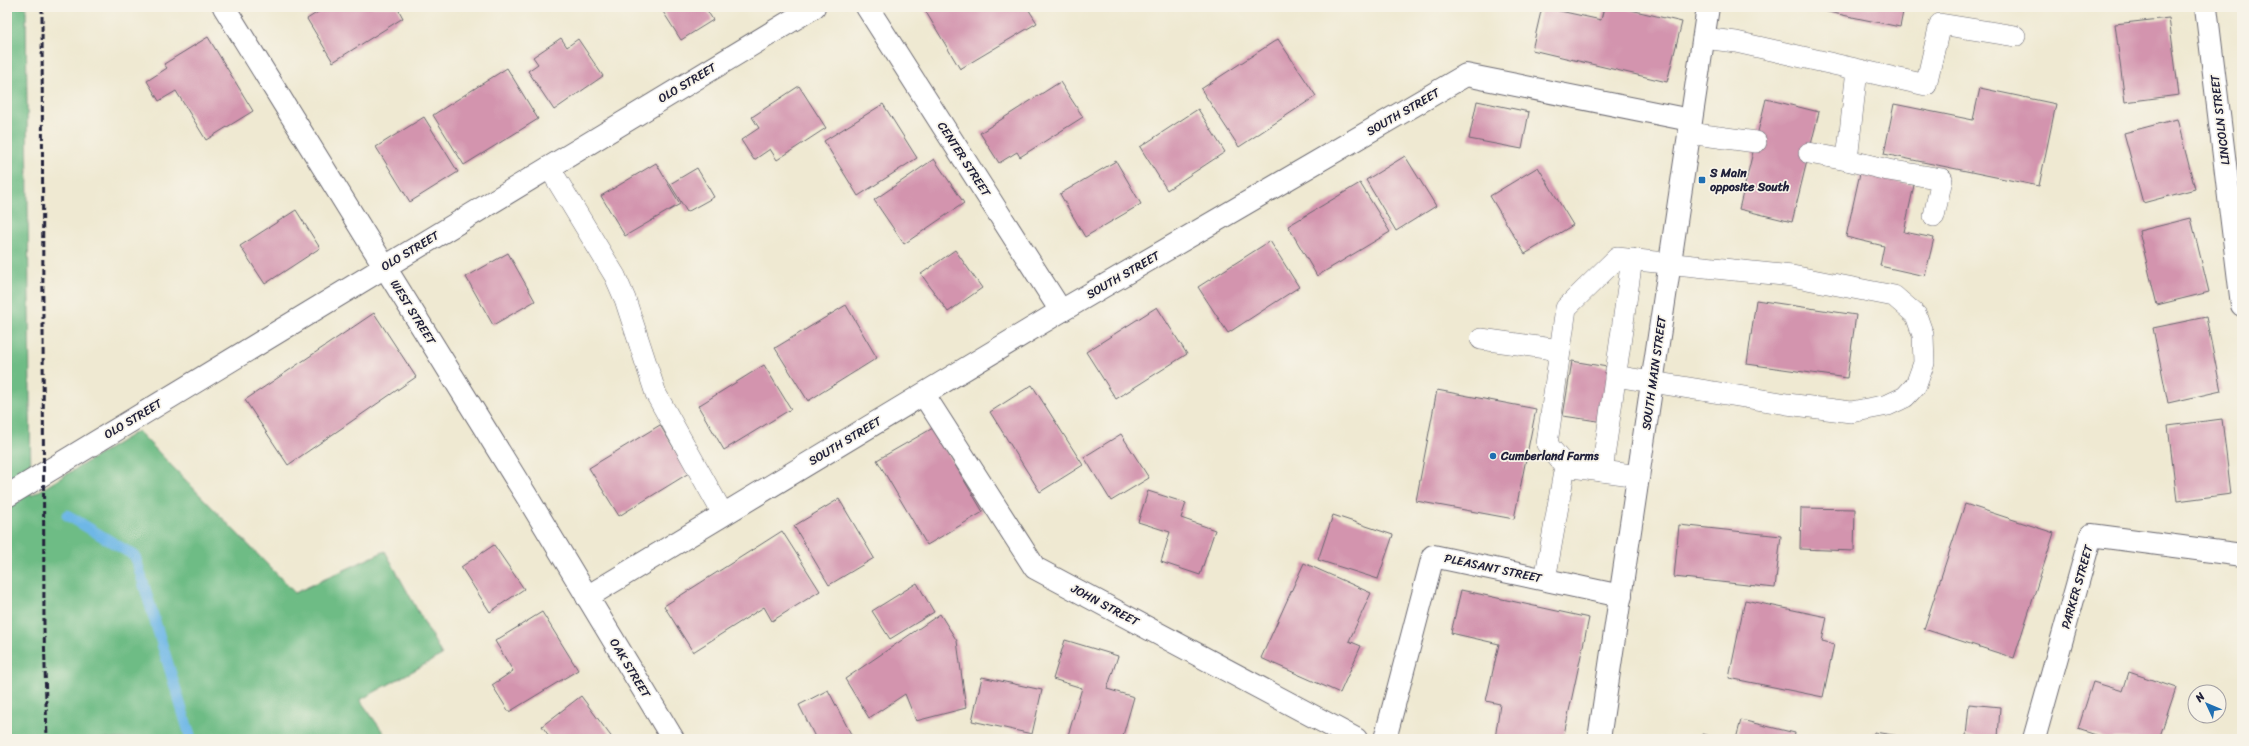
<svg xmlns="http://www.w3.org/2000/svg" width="2249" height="746" font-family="Sriracha,sans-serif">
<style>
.forest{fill:#6ebc85;stroke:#486f60}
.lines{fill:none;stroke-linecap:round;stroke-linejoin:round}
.stream{stroke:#6eb7e6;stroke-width:11}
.building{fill:#d394ae}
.service-casing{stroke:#6a6870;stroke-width:22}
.minor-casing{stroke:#6a6870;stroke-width:24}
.secondary-casing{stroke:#6a6870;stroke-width:24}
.service{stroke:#fff;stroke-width:21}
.minor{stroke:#fff;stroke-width:22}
.secondary{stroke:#fff;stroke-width:22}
.rail{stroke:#22223b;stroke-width:3;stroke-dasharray:6 3;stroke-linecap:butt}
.poi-dot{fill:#1f6fb2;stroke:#f7f3e8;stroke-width:1.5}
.labels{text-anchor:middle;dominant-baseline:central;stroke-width:3.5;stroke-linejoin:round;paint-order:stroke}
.street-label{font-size:12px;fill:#22223b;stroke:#f7f3e8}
.poi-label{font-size:12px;font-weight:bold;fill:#22223b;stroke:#f7f3e8;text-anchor:start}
</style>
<rect width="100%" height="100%" fill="#f7f3e8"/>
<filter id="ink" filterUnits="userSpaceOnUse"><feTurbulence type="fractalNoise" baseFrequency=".025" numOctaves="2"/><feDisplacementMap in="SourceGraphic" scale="8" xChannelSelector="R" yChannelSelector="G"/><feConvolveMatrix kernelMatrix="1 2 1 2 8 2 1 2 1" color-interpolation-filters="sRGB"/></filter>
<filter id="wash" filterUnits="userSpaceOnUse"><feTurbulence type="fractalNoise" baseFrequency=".012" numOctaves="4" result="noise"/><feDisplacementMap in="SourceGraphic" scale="16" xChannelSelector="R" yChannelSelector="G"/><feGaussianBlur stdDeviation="0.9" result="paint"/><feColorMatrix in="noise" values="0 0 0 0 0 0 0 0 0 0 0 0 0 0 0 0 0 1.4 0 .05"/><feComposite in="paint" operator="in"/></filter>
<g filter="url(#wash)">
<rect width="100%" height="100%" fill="#efe9d2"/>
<path class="forest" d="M7,7H26L31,496L138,431L295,593L385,551L442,655L360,700L388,739H7Z"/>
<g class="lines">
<g class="stream">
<path d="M7,479L22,488"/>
<path d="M67,515L135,556L191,739"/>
</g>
</g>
<g id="blocks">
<g class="building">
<path d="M326,7H397L403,18L333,62L307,19Z"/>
<path d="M660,7H705L713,20L681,40Z"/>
<path d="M923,7H1027L1037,23L960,69Z"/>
<path d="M1542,7L1601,20L1604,7H1618L1682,22L1667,82L1532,50Z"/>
<path d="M1814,7H1904L1900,27L1814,9Z"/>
<path d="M2169,18L2179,95L2125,102L2115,24Z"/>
<path d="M208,37L253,111L206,140L176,91L159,101L147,81L167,68L164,64Z"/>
<path d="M561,38L567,47L578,39L603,76L554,110L528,71L538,64L533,57Z"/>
<path d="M1278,39L1316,96L1239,147L1201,89Z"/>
<path d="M507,68L538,119L464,165L433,115Z"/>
<path d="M1060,82L1083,117L1020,157L1017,152L999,163L980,133Z"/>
<path d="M799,86L826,128L777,160L770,149L754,160L741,140L759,128L752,117Z"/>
<path d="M1980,88L2056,104L2039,186L1884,154L1894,104L1973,120Z"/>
<path d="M1766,99L1819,112L1792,222L1739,209Z"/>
<path d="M1477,101L1529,112L1522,149L1469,139Z"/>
<path d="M883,104L917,158L858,196L824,141Z"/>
<path d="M1198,109L1225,152L1167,190L1140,147Z"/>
<path d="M424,117L458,172L410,202L376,147Z"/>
<path d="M2177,119L2195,189L2143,203L2124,133Z"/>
<path d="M1405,156L1436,206L1396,231L1366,180Z"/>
<path d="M934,159L964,203L904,244L874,200Z"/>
<path d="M1116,161L1141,204L1085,237L1060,194Z"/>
<path d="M656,163L680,204L625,236L601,196Z"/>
<path d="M1538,167L1573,225L1525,254L1490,196Z"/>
<path d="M697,168L714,197L687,212L670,184Z"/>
<path d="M1860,173L1914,185L1904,232L1934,238L1925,276L1880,266L1884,246L1846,237Z"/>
<path d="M1360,183L1390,232L1317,276L1288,226Z"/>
<path d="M296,210L320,248L265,284L240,246Z"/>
<path d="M2191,218L2209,292L2157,305L2139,231Z"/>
<path d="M1270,241L1299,287L1228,333L1198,287Z"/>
<path d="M955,250L982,288L948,312L921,274Z"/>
<path d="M508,253L535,301L493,325L466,277Z"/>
<path d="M1756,300L1856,315L1847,378L1747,364Z"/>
<path d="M846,305L877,358L808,401L775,348Z"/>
<path d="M1157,307L1187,354L1116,399L1086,352Z"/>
<path d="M374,313L416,377L288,465L245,400Z"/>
<path d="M2206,317L2221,391L2168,403L2153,328Z"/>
<path d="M1572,361L1613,368L1605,422L1563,416Z"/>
<path d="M764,365L791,409L724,450L698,406Z"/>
<path d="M1032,385L1083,465L1040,492L990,412Z"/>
<path d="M1437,390L1536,409L1514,519L1416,501Z"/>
<path d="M2222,419L2231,494L2177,501L2168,426Z"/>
<path d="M660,425L689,473L619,516L589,468Z"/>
<path d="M933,428L983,512L927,545L877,460Z"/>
<path d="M1121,434L1149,478L1111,501L1084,457Z"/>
<path d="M1148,491L1186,503L1181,518L1215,530L1200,575L1161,562L1170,532L1138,522Z"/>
<path d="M839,499L874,558L829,585L794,526Z"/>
<path d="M1965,504L2054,533L2014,658L1924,629Z"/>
<path d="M1801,508L1855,509L1854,551L1800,549Z"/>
<path d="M1333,515L1393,535L1378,579L1318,560Z"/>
<path d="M1679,525L1781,536L1775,588L1674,577Z"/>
<path d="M782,531L820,591L772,621L764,607L693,652L664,606Z"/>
<path d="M494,545L524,589L490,612L461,567Z"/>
<path d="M1304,563L1371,593L1349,641L1361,646L1340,693L1261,658Z"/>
<path d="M917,583L934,612L890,639L872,611Z"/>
<path d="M1461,590L1589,618L1563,739H1495L1500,704L1486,701L1499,644L1451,633Z"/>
<path d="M1745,600L1827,617L1822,641L1834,644L1823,697L1729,678Z"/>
<path d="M542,612L578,670L509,712L492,685L513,671L495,641Z"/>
<path d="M940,614L957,641L966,708L916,721L905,694L869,718L845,679Z"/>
<path d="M1065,640L1118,656L1107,689L1134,697L1122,739H1067L1082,688L1053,679Z"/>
<path d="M2129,672L2176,688L2159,739H2108L2078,729L2093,682L2123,691Z"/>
<path d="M982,677L1042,690L1032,734L972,721Z"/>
<path d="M828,690L853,738L850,739H816L799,705Z"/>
<path d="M581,696L613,739H551L542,726Z"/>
<path d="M1969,704L2000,707L1998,738L1966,736Z"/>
<path d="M1741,720L1795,733L1794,739H1736Z"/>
<path d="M1874,732L1912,738L1911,739H1873Z"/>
<path d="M1702,734L1719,738V739H1700Z"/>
</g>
</g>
</g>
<g filter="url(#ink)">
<use href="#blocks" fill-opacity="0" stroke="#6a6870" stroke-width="1"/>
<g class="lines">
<defs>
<g id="service">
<path d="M1703,38L1736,42L1926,85L1940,24L2015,36"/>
<path d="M1857,70L1847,160L1888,170L1942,179L1934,216"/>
<path d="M1688,133L1756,142"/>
<path d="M1809,153L1847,160"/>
<path d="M549,167L615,276L625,299L656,394L723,514"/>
<path d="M1481,339L1560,350"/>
<path d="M1565,466L1639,476"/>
<path d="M1602,471L1632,259"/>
<path d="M1545,580L1565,466L1547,444L1566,308L1617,258L1792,276L1894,296L1916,315L1923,335L1924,363L1916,385L1905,397L1888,405L1851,412L1787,404L1615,376"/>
</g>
<g id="minor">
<path d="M224,7L529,500L673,739"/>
<path d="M867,7L1061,311"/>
<path d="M2206,7L2242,305"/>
<path d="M924,395L1035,568L1356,739"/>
<path d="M7,496L814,7"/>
<path d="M587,597L1061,311L1466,75L1690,120"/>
<path d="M1385,739L1433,556L1621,596"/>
<path d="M2034,739L2091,535L2242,555"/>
</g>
<path id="secondary" d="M1599,739L1708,7"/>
</defs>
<use href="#service" class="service-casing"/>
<use href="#minor" class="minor-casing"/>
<use href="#secondary" class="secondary-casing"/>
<use href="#service" class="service"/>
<use href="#minor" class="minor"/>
<use href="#secondary" class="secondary"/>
<path class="rail" d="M42,7L44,630L47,739"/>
</g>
</g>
<g class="poi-dot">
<rect x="1698" y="176" width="8" height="8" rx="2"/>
<circle cx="1493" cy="456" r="4"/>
</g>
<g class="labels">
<g class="street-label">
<text transform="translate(687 83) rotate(-31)">OLO STREET</text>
<text transform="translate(1403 112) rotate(-30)">SOUTH STREET</text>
<text transform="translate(2220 120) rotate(-97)">LINCOLN STREET</text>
<text transform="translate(964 159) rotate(57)">CENTER STREET</text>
<text transform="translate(410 251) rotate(-31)">OLO STREET</text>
<text transform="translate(1123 275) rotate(-30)">SOUTH STREET</text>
<text transform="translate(413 312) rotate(58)">WEST STREET</text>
<text transform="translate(1654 373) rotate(-82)">SOUTH MAIN STREET</text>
<text transform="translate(133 419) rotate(-31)">OLO STREET</text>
<text transform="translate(845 441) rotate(-31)">SOUTH STREET</text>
<text transform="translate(1493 568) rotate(12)">PLEASANT STREET</text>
<text transform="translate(2077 587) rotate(-74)">PARKER STREET</text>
<text transform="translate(1105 605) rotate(28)">JOHN STREET</text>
<text transform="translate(630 668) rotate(59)">OAK STREET</text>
</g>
<g class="poi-label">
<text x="1710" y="173">S Main<tspan x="1710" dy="14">opposite South</tspan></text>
<text x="1501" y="456">Cumberland Farms</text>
</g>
</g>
<rect width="2249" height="746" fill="none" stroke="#f7f3e8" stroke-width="24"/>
<g transform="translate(2207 704) rotate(314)"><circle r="19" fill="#f7f3e8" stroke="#a29fa3"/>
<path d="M0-3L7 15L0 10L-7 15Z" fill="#1f6fb2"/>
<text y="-6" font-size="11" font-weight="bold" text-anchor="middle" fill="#22223b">N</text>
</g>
</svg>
